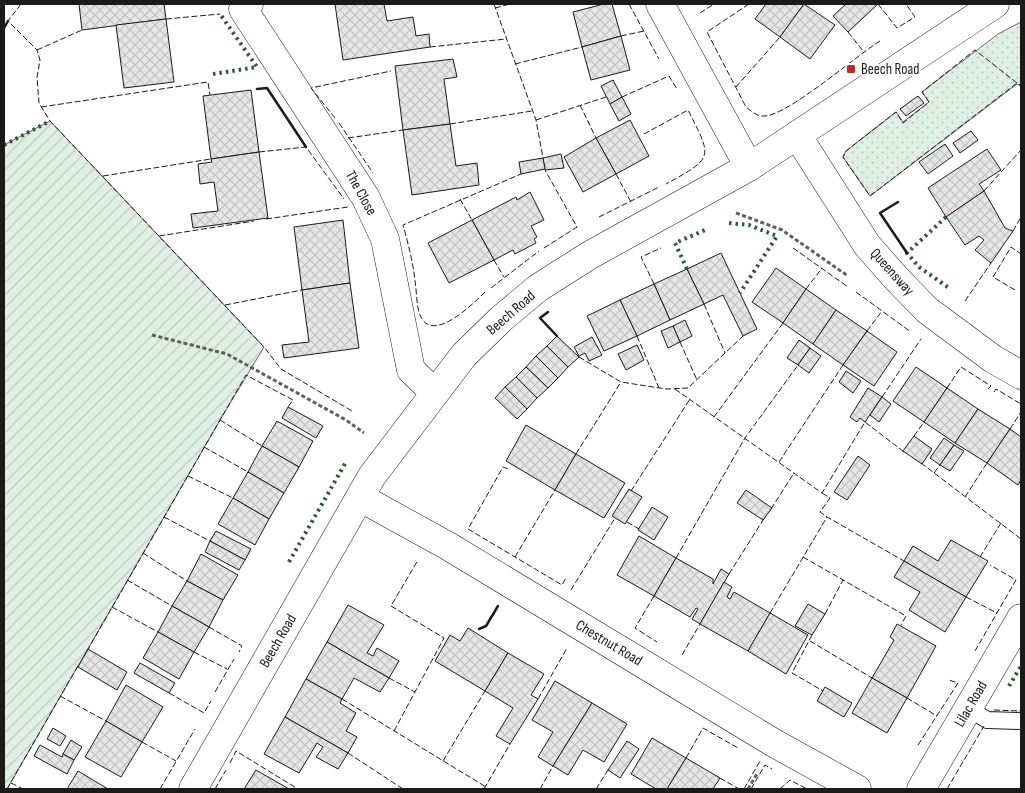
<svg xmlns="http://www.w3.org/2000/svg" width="1025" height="793" font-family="'Sofia Sans Condensed',sans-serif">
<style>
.grass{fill:url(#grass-dots);stroke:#6a6a6a}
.garden{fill:url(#garden-furrows);stroke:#6a6a6a}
.building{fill:url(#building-cross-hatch);stroke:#1a1a1a}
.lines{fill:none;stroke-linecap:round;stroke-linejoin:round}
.service-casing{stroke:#1a1a1a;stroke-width:18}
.minor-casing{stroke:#1a1a1a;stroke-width:29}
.path{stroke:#5f5f5f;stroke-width:3;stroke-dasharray:4 2.5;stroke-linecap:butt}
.service{stroke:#fff;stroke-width:16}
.minor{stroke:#fff;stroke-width:28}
.hedge{stroke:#2b5a34;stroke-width:4;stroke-dasharray:2.5 4;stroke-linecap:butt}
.fence{stroke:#1a1a1a;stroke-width:1;stroke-dasharray:6 2.5;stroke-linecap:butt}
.wall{stroke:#1a1a1a;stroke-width:2.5}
.poi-dot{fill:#c62828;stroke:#fff;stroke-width:2}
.labels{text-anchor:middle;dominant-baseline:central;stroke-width:4;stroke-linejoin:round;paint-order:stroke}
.poi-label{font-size:15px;fill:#1a1a1a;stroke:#fff;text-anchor:start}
.street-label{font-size:15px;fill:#1a1a1a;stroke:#fff}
</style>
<defs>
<pattern id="grass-dots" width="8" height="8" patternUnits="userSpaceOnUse" patternTransform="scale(1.25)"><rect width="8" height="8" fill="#e0efe3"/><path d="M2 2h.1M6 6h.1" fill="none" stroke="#c0ccc2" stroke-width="1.8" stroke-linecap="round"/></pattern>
<pattern id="garden-furrows" width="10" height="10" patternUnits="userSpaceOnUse" patternTransform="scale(1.25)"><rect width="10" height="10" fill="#e0efe3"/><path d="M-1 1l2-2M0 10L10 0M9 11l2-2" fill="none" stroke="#c0ccc2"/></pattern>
<pattern id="building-cross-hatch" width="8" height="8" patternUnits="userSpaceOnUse" patternTransform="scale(1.25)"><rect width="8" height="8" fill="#e6e6e6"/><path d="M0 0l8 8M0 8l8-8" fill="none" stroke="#c5c5c5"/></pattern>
</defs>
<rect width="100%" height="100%" fill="#fff"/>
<path class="grass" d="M1021,22V86L1017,84L870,196L843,157L846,151L896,112L903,122L929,102L922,92L998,34Z"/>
<path class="garden" d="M50,121L264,347L220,420L7,789H4V145Z"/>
<g class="building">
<path d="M79,4H164L166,19L82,30Z"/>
<path d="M335,4H384L387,21L413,17L416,36L429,34L430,47L343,60Z"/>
<path d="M604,4H612L621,36L582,47L573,12Z"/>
<path d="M766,4H804L780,37L755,19Z"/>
<path d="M804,4L835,25L810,59L780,37Z"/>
<path d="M846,4H878L848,32L833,16Z"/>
<path d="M166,19L174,82L124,88L116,25Z"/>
<path d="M621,36L630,70L591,80L582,47Z"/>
<path d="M453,59L457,77L444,79L450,124L403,130L395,66Z"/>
<path d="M613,80L622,97L610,104L601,86Z"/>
<path d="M251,90L259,152L211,159L203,96Z"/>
<path d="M918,96L924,103L906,116L900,109Z"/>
<path d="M622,97L631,114L619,121L610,104Z"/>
<path d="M630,120L649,156L616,174L596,138Z"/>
<path d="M450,124L456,166L477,163L479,185L412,195L403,130Z"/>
<path d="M971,131L978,140L960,153L953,143Z"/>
<path d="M596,138L616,174L583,192L564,157Z"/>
<path d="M945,144L953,156L928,174L919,162Z"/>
<path d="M987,149L1001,170L979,184L984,191L946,217L928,188Z"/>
<path d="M259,152L268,218L193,228L191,214L218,211L214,182L200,184L198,164L212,162L211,159Z"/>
<path d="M561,154L564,168L545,170L543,158Z"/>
<path d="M543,158L545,169L521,174L519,162Z"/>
<path d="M984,191L1005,228L1013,231L991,263L975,250L984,240L979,236L965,245L946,217Z"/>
<path d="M530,192L544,220L531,226L537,237L534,239L536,243L515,254L513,250L494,260L472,220L516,197L517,200Z"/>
<path d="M343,220L350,283L302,290L294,227Z"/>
<path d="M472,220L494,260L449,283L428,243Z"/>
<path d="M721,253L757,329L743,336L723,295L704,304L687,269Z"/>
<path d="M776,268L806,289L783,323L752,302Z"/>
<path d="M687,269L704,304L670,320L654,284Z"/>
<path d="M350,283L359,348L284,358L282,345L309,342L302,290Z"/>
<path d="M654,284L670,320L637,336L620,300Z"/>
<path d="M806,289L836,310L813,344L783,323Z"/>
<path d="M620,300L637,336L604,351L587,316Z"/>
<path d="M836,310L867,331L843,365L813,344Z"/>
<path d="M685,320L692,336L680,342L673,326Z"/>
<path d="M673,326L680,342L668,348L661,331Z"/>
<path d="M867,331L897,352L874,386L843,365Z"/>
<path d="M557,336L579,357L568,367L547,346Z"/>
<path d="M592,337L602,355L589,361L585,353L579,356L574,347Z"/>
<path d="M799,340L810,348L798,365L787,358Z"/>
<path d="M637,345L644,360L626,370L618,354Z"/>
<path d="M547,346L568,367L558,378L536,356Z"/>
<path d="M810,348L821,356L809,373L798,365Z"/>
<path d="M536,356L558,378L548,388L526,367Z"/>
<path d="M526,367L548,388L537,398L516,377Z"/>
<path d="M916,367L947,388L924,422L893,401Z"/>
<path d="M846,371L861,381L853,393L839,382Z"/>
<path d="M516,377L537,398L527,409L505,387Z"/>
<path d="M505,387L527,409L517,419L495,398Z"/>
<path d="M868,388L882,397L865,422L860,418L857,422L850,417Z"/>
<path d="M947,388L978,409L955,443L924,422Z"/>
<path d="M882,397L891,404L879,422L870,415Z"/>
<path d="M288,407L323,426L316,438L282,418Z"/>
<path d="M978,409L1010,429L987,463L955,443Z"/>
<path d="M277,421L313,441L299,467L262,446Z"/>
<path d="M526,425L576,454L555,490L506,461Z"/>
<path d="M1010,429L1021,437V480L1018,485L987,463Z"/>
<path d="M914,436L932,449L922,464L903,451Z"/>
<path d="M944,438L954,445L940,465L930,458Z"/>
<path d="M954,445L964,451L950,471L940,465Z"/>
<path d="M262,446L299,467L284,493L248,472Z"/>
<path d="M576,454L625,483L604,518L555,490Z"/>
<path d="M858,456L870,465L847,500L834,492Z"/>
<path d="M248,472L284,493L269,519L233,498Z"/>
<path d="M629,489L642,497L625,524L612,516Z"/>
<path d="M746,490L772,508L763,520L737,503Z"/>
<path d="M233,498L269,519L255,545L218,524Z"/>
<path d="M652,507L668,517L654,540L638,530Z"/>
<path d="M216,531L251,549L245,560L210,541Z"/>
<path d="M639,536L676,558L654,596L617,575Z"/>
<path d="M951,540L988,561L966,597L904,561L913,546L938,561Z"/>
<path d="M210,541L245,560L239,570L205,552Z"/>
<path d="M201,554L238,575L223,600L187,581Z"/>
<path d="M676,558L713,579V584L721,569L729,574L700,624L692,619L698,609L696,608L690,617L654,596Z"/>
<path d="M904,561L966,597L945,632L909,610L920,592L894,577Z"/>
<path d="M187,581L223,600L209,627L172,606Z"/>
<path d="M724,582L732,587L727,597L730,599L734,592L770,613L748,651L700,624Z"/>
<path d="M808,604L825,614L812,635L795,626Z"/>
<path d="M348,605L384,625L367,653L373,656L377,648L399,661L389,678L327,642Z"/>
<path d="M172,606L209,627L194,652L158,632Z"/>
<path d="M770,613L808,635L786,674L748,651Z"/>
<path d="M897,624L936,646L907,698L872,678L894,640L890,637Z"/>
<path d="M468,628L508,653L485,691L435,661L450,635L460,641Z"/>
<path d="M158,632L194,652L179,679L143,658Z"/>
<path d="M327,642L389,678L380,692L354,678L342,699L306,679Z"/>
<path d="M88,649L127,672L117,690L78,667Z"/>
<path d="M508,653L544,674L531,695L538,699L510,744L496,736L513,708L485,691Z"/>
<path d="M140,663L175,683L169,693L134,673Z"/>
<path d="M872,678L907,698L887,733L852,713Z"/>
<path d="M306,679L342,699L340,703L356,713L346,731L357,737L348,753L285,717Z"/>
<path d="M555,681L592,703L553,766L538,757L553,732L532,720Z"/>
<path d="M126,685L163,707L142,742L106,721Z"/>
<path d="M825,687L852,703L844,717L817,701Z"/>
<path d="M592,703L627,724L604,762L583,750L568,775L553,766Z"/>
<path d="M285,717L348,753L338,769L316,757L323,747L317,743L299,773L264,754Z"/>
<path d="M106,721L142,742L121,777L85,757Z"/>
<path d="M53,728L66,736L60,746L47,739Z"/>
<path d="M652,738L686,758L667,789H656L631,774Z"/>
<path d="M71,740L82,747L74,760L63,754Z"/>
<path d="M627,741L639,749L620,778L608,770Z"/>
<path d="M40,745L62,757L63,754L74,760L67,774L34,756Z"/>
<path d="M686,758L720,778L713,789H667Z"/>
<path d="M256,770L289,789H244Z"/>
<path d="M78,771L108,789H67Z"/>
</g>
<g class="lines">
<defs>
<path id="service" d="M968,708L987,720L1021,721"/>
<g id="minor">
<path d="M249,4L243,9L366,198L385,239L411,370L434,392"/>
<path d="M660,4L749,167"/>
<path d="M797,135L867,245L895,277L927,310L993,359L1021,375"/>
<path d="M361,498L448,546L774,743L857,789"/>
<path d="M193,789L372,476L464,355L501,319L538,288L590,255L749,167L995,4"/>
<path d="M921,789L1021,618"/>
</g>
</defs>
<use href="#service" class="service-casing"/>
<use href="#minor" class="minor-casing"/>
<g class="path">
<path d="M736,213L782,230L848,276"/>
<path d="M152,335L227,354L346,420L364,433"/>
<path d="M748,789L758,772"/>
</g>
<use href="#service" class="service"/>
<use href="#minor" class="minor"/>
<g class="hedge">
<path d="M213,74L257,67L220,14"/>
<path d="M4,145L50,121"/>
<path d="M946,217L907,253L919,267L949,288"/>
<path d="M729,223L749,225L777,236L740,293"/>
<path d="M687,269L675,243L705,230"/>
<path d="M289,562L346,462"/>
<path d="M1009,686L1021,666"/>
</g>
<g class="fence">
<path d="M21,4L8,21L37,50L40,60L37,77L39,103L50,121L264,347L281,369L352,411"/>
<path d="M494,4L536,120L543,158"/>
<path d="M629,4L659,59"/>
<path d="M749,4L707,32L746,107C751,111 756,116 763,116C785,118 857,55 880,41"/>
<path d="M878,4L897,28L915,17L906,4"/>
<path d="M495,8L510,4"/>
<path d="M700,13L714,4"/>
<path d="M166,19L220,14"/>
<path d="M848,32L863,51"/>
<path d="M621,36L644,31"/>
<path d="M430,47L506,39"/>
<path d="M37,50L82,30"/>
<path d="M515,64L582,47"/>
<path d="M1017,83L975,50L922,92L929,102L903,123L896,112L846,151L843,157L870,196L1017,83L1021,86"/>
<path d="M736,87L780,37"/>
<path d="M622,97L669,76L677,89"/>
<path d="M580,105L596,138"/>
<path d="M41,107L208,82L210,95"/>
<path d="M335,118L311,88L391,71"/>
<path d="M536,120L606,97"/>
<path d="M339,123L373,173"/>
<path d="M450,124L532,111"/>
<path d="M644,134L688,110C712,158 715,157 666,184"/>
<path d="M348,138L403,130"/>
<path d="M259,152L306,147L344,199"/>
<path d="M616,174L631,202"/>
<path d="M103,176L211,159"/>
<path d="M984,191L1021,150"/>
<path d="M460,199L472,220"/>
<path d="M599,217L659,187"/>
<path d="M266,219L348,207"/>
<path d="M1013,231L1021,217"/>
<path d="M159,236L254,221"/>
<path d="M544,248L577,227L545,170"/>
<path d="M793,248L848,287"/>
<path d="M494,260L504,277"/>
<path d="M654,284L641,257L661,248"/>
<path d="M491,288L539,251"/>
<path d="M806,289L822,268"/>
<path d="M1015,290L993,277L1011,247L1021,254"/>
<path d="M485,292C474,303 436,341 422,319C416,310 417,292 415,281C413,262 408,243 403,225L521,174"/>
<path d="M856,292L911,332"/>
<path d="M965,301L991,263"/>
<path d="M704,304L725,353"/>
<path d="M225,305L302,290"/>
<path d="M867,331L882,311"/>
<path d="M637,336L659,388"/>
<path d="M680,342L697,380"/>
<path d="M579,357L621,382L666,389L688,388L743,336"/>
<path d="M947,388L961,367L991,386L988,389"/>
<path d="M675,389L822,493L865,422L904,452"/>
<path d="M994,392L996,389L1021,404"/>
<path d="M882,397L921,339"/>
<path d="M714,417L783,323"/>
<path d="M220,420L262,446"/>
<path d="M1010,429L1021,412"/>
<path d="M914,436L924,422"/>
<path d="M204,447L248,472"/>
<path d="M576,454L621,382"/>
<path d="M779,462L843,365"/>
<path d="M921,463L1021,539"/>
<path d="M508,469L503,467L468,529L562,585L566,578"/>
<path d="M934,473L940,465"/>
<path d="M188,476L233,498"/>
<path d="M631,491L690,399"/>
<path d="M822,493L830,498L820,512L827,517"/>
<path d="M965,497L987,463"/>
<path d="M771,509L794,473"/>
<path d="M164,517L210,541"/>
<path d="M627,522L639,529"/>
<path d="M143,553L187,581"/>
<path d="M515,557L555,490"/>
<path d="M803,557L906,616L901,625"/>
<path d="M980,557L1001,523"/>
<path d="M676,558L745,438L798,365"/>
<path d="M729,574L765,517"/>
<path d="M127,580L172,606"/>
<path d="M571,590L615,518"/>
<path d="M654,596L635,628L657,642"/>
<path d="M966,597L997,613"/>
<path d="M112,607L158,632"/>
<path d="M770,613L827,517L904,561"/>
<path d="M825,614L843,580"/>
<path d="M209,627L242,646L239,652"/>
<path d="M812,635L792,673L823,691"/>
<path d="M810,641L872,678"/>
<path d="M87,651L246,375L293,400L288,407"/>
<path d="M975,651L1016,580L990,565"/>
<path d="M194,652L227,669"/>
<path d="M682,655L700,624"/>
<path d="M389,678L415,692"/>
<path d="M215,692L234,659"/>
<path d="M169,693L204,713L211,701"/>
<path d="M60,696L106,721"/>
<path d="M907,698L937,716"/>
<path d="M342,699L486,787"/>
<path d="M538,699L567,648"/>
<path d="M994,710L1021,711"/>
<path d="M394,731L444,638L391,606L418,560"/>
<path d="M142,742L176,761"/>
<path d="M918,745L958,683L949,680"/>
<path d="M348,753L403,789"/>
<path d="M686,758L703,728L738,748"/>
<path d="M443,761L485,691"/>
<path d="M230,763L236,751L298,789"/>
<path d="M720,778L739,789"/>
<path d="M11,783L23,789"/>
<path d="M7,789L79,664"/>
<path d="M160,789L195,729"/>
<path d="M215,789L226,770"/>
<path d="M484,789L510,744"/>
<path d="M540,789L553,766"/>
<path d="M596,789L608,770"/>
<path d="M744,789L760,761"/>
<path d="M751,789L765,765L772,769"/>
<path d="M780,789L790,780L807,789"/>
<path d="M947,789L984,726"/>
</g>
<g class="wall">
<path d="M4,28L8,21"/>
<path d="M257,89L267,88L306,147"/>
<path d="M898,202L880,213L907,253"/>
<path d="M548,312L540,318L557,336"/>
<path d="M479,629L486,626L498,606"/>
</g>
</g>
<rect class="poi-dot" x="846" y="64" width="10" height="10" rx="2.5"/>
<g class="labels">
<g class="poi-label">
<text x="861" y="69">Beech Road</text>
</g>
<g class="street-label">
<text transform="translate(361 193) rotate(61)">The Close</text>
<text transform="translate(892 272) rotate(48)">Queensway</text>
<text transform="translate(511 313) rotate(-41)">Beech Road</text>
<text transform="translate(278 641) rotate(-60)">Beech Road</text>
<text transform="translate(609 643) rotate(31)">Chestnut Road</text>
<text transform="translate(971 704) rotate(-60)">Lilac Road</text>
</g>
</g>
<rect width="1025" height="793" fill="none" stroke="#1a1a1a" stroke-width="10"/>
</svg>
